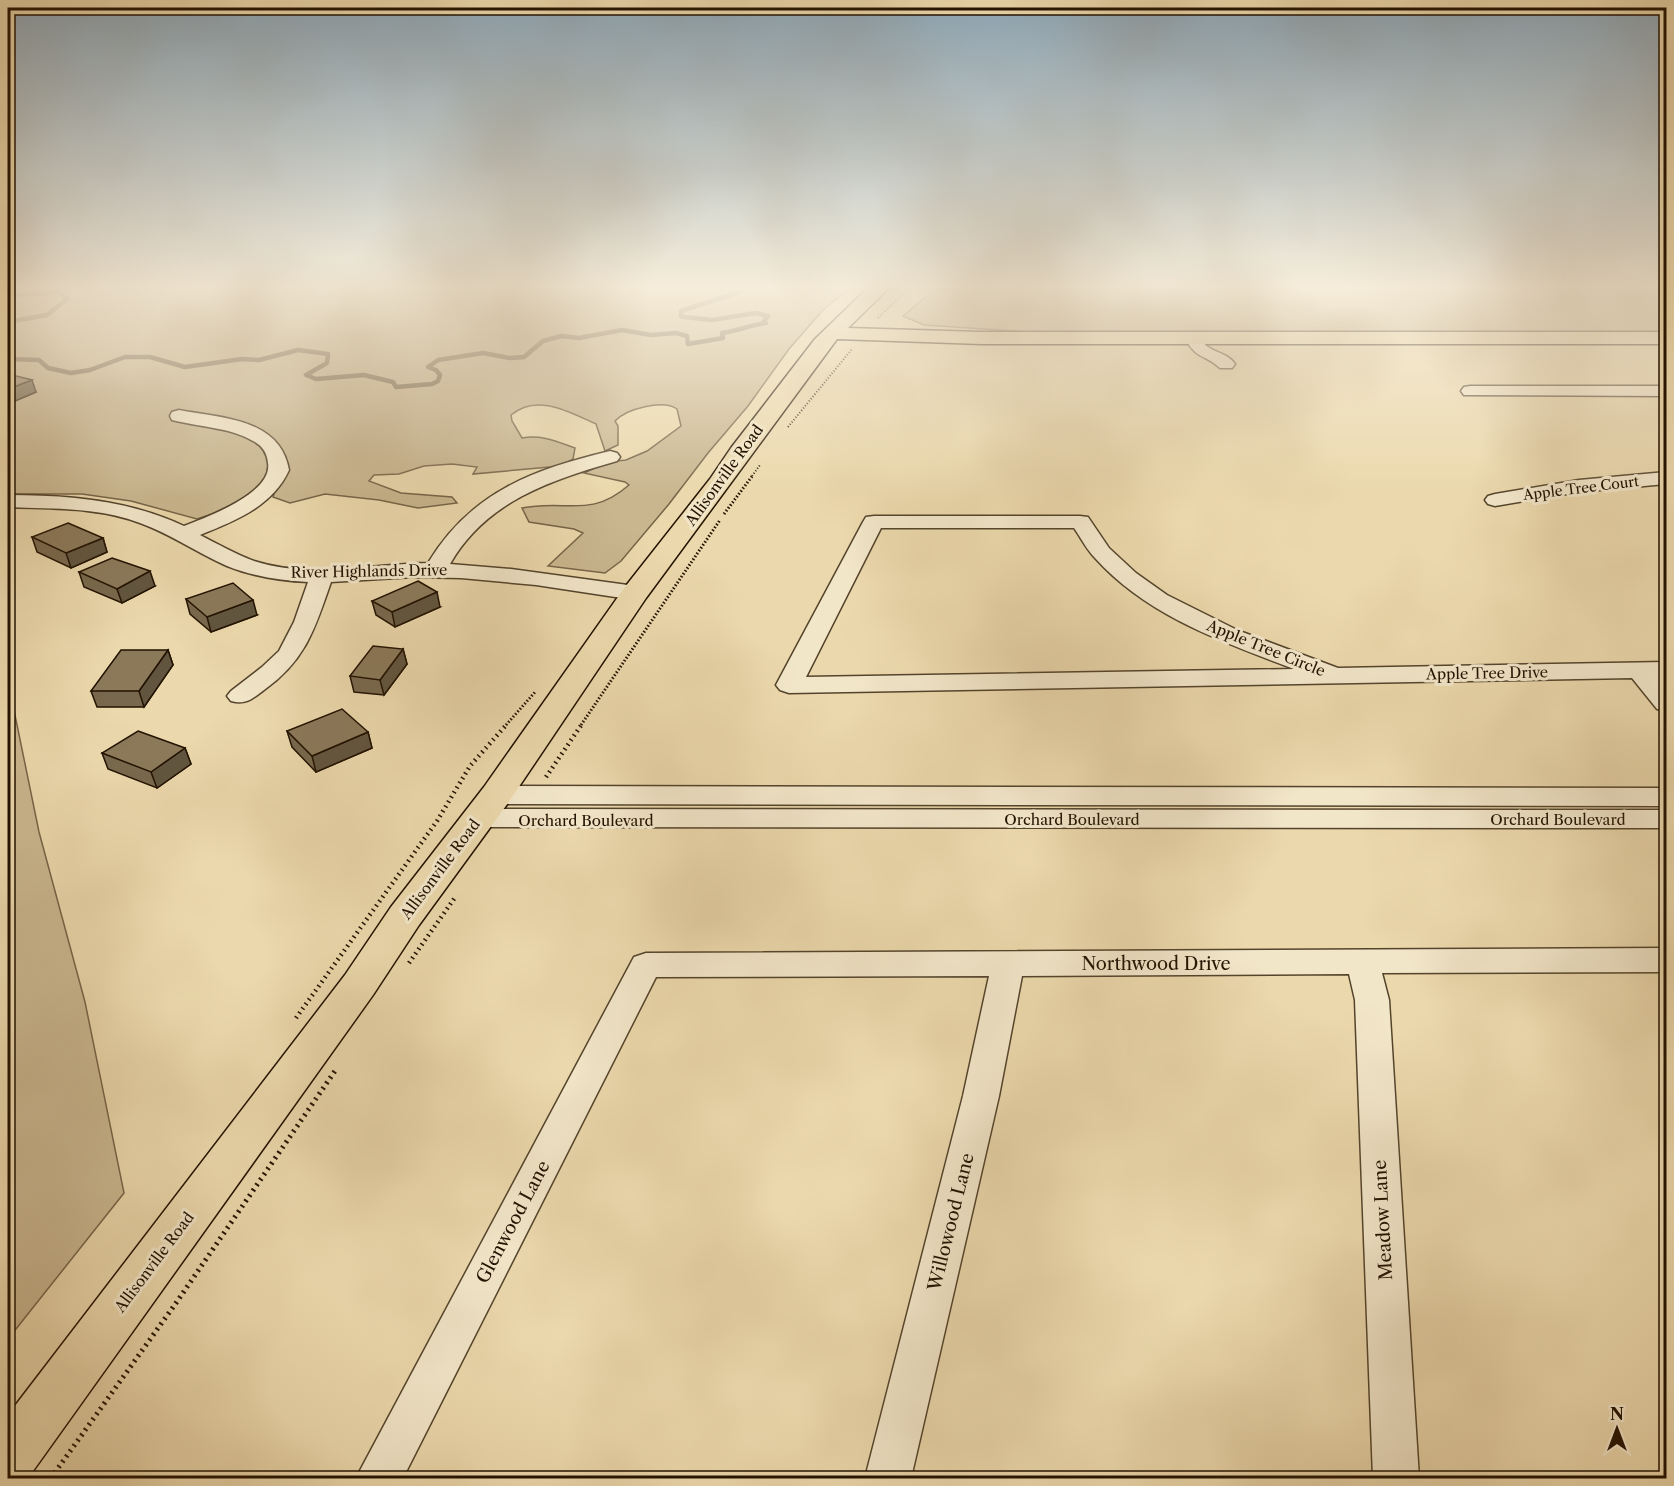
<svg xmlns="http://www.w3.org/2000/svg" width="1674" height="1486" font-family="'Libre Caslon Text',serif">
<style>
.green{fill:#c9b68f;stroke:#766448;stroke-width:1.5}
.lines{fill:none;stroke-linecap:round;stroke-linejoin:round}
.stream{stroke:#726145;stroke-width:4.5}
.minor-casing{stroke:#54442c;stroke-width:3}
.major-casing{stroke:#221201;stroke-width:3}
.path-far3{stroke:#221201;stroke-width:2;stroke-dasharray:1 2;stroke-linecap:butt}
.path-far2{stroke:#221201;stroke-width:3;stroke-dasharray:1.5 2;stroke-linecap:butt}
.path-far1{stroke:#221201;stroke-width:4.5;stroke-dasharray:1.5 4;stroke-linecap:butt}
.path{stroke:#221201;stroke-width:5;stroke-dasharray:2 4.5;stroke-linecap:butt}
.minor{fill:#f2e6c9;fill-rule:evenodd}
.major{fill:#ebd8ac;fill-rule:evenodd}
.wall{fill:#78684d;stroke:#221201;stroke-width:1.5}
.shaded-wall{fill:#61553f;stroke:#221201;stroke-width:1.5}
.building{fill:#8b795a;stroke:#221201;stroke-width:1.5}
.labels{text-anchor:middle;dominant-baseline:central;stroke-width:6;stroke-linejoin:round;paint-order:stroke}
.far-street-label{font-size:14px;fill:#221201;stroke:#f2e6c9}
.street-label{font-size:15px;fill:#221201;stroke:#f2e6c9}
.near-street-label{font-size:18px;fill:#221201;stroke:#f2e6c9}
</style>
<rect width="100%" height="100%" fill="#ebd8ac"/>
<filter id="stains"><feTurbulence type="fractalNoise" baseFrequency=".00333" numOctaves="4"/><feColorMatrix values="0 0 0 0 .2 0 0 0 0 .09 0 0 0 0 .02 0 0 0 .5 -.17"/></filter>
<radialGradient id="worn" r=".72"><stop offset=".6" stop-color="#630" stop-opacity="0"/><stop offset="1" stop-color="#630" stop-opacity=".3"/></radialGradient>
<g class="green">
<path d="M8,287H851L822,311L789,349L748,406L708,453L669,504L621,561L605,573L548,566L583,533L574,529L529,522L522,508C566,499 590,519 629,485L625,482L584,473L607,462L626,460L647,451L681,426L677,409C663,399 626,409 615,421L618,426V445L605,451L596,424C569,412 537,393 511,415L512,421L522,438C541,434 558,442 575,448L573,459L561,466L473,474L477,467L452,464L424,466L399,474L374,475L369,481L401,493L452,497L457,503L418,508L379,500L325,494L290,503L273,497L274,494L197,519L131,501L82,494H8Z"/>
<path d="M938,287H1666V333H1042L924,325L903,316Z"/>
<path d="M8,681L39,832L85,1002L124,1193L8,1339Z"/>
</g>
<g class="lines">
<g class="stream">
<path d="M928,287L951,290L974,287"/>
<path d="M8,296L59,292L67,299L47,315L8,322"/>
<path d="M8,359L39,360L48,368L71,373L90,370L125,357H150L185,367L242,359L259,360L298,350L328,354L327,363L306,375L316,379L364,375L393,382L396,387L432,384L438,381L440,375L436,370L428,367L438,360L483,353L510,358L524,357L543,341L561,336L579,338L622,330L651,335L676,333L687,336L688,344L723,338L722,333C738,331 750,325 766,323L764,321L768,316L756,313L712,320L685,317L681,316V311L739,292L745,287"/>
</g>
<defs>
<g id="minor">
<path d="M1193,333L1199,334C1202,339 1204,345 1208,347C1218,354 1227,353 1235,364L1232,368H1220C1203,353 1197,360 1185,338Z"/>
<path d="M1470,386H1666V396L1464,395L1461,391L1464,387Z"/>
<path d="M179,410C221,418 280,418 289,470C273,506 235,521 200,535C218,544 235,554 254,561C309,579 372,564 428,563C471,492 532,470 610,451L617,453L620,457L617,461C551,480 486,501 450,564L511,569L635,586L643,588L647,593L643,598L635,600L536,585L461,578L414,577L331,582C315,628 306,660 264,690C252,699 246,705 231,701L227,696L231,691L262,667L279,651L294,622L308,582C281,581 252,576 227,566C197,553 171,534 140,523C98,507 52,509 8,507V495C69,495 128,500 184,526C207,517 273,493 268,463C267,453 263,446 253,441C229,427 199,427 172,420L170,416L172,412Z"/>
<path d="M1666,472V484L1579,492L1495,506L1488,504L1485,500L1488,496L1495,494L1579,480Z"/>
<path d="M874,516H1080L1088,517L1109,548L1136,573L1167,595L1237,630L1338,668L1666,662V677L1659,678L1666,687V711L1657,709L1632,678L789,693L780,690L776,685L863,522L866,517ZM881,528H1074C1081,538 1087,550 1095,558C1147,616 1223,642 1294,669L806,677Z"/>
<path d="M496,786L1666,788V806L496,804L486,801L482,795L486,789Z"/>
<path d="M478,809L1666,810V828L478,827L468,824L464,818L468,812Z"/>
<path d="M1666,948V972L1382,973L1389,1000L1419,1478H1373L1355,1000L1349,974L1022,976L999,1096L911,1478H865L963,1096L989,976L656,977L403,1478H356L634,957L646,953Z"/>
</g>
<path id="major" d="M869,287H890L848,328L982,332H1666V344H982L837,339L646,598L508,803L419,925L373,995L28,1478H8V1415L345,975L391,907L484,787L625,587L710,479L731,448L815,339Z"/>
</defs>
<use href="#minor" class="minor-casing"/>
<use href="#major" class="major-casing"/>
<g class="path-far3">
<path d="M878,318L910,287"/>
<path d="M788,427L852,349"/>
<path d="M752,476L760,465"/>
</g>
<g class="path-far2">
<path d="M724,514L753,475"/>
<path d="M506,725L536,691"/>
<path d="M581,725L720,520"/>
</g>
<g class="path-far1">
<path d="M546,777L582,724"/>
<path d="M409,963L456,896"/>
<path d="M296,1018L437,821L470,766L507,724"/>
</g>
<path class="path" d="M51,1478L176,1303L337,1068"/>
<use href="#minor" class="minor"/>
<use href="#major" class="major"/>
</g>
<g class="wall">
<path d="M8,374L36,392L15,401L8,399Z"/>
<path d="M32,537L103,538L107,552L71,568L37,552Z"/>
<path d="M79,572L155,586L122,603L84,587Z"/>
<path d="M186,599L257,615L211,632L190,614Z"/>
<path d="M372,601L440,607L395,627L376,615Z"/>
<path d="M403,649L407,664L384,695L354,692L350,676Z"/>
<path d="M168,650L173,665L144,707H97L91,691Z"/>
<path d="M287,731L368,732L372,748L316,772L292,747Z"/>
<path d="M185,748L191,764L157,788L108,769L102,753Z"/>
</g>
<g class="shaded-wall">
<path d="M32,380L36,392L15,401L11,388Z"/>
<path d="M103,538L107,552L71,568L66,553Z"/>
<path d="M150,571L155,586L122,603L117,589Z"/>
<path d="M437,592L440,607L395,627L392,612Z"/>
<path d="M253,600L257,615L211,632L207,617Z"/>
<path d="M403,649L407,664L384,695L380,680Z"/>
<path d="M168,650L173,665L144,707L139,691Z"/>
<path d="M368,732L372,748L316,772L312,756Z"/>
<path d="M185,748L191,764L157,788L151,772Z"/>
</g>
<g class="building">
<path d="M8,374L32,380L11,388L8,387Z"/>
<path d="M68,523L103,538L66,553L32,537Z"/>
<path d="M112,558L150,571L117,589L79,572Z"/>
<path d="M418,581L437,592L392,612L372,601Z"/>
<path d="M233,583L253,600L207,617L186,599Z"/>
<path d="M373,646L403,649L380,680L350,676Z"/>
<path d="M121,650H168L139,691H91Z"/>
<path d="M342,709L368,732L312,756L287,731Z"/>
<path d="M138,731L185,748L151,772L102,753Z"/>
</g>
<linearGradient id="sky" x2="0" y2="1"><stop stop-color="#8ea8b9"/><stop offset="0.58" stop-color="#f6edda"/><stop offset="1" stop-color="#f6edda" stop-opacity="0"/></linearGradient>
<rect width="1674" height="495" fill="url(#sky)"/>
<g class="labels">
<g class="far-street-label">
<text transform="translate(1581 488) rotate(-7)">Apple Tree Court</text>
</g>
<g class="street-label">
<text transform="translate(724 475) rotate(-54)">Allisonville Road</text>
<text transform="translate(369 571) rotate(-1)">River Highlands Drive</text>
<text transform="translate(1266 648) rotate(22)">Apple Tree Circle</text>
<text transform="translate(1487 673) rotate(-1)">Apple Tree Drive</text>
<text x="1072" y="819">Orchard Boulevard</text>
<text x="1558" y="819">Orchard Boulevard</text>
<text x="586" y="820">Orchard Boulevard</text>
<text transform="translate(440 869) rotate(-53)">Allisonville Road</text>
<text transform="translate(154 1262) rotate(-53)">Allisonville Road</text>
</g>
<g class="near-street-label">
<text x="1156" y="964">Northwood Drive</text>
<text transform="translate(1383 1220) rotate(-93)">Meadow Lane</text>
<text transform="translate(513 1222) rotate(-62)">Glenwood Lane</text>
<text transform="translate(951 1222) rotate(-76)">Willowood Lane</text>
</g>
</g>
<rect width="1674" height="1486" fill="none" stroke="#ebd8ac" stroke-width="30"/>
<rect x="9" y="9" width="1656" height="1468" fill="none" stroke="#221201" stroke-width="3"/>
<rect x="15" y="15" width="1644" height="1456" fill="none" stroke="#221201" stroke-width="1.5"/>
<g transform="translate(1617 1429)" stroke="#f2e6c9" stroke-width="4.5" paint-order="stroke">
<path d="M0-4.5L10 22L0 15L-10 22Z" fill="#221201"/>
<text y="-9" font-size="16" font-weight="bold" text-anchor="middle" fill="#221201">N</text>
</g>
<rect width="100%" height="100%" filter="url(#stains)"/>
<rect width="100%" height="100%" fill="url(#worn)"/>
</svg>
